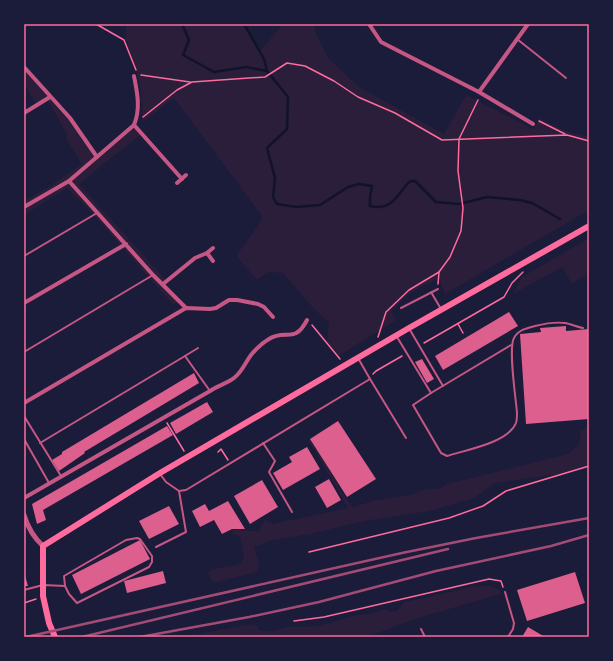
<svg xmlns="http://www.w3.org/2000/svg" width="613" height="661" font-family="'PT Sans',sans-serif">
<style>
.green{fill:#2a1e3b}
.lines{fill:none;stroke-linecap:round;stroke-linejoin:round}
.stream{stroke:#12122b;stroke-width:2.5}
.building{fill:#dd5f8e}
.path{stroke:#ff6b9d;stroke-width:1.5}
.service{stroke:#c65784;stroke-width:2}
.minor{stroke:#c65784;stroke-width:4}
.tertiary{stroke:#c65784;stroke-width:5}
.primary{stroke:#ff6b9d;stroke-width:6}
.rail{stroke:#a44b75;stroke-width:2.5}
.neatline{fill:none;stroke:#ff6b9d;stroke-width:1.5}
</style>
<rect width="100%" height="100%" fill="#1b1b3a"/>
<g class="green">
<path d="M126,24H244L260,51L283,24H314L315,31L328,58L359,87L444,134L466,95L533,129L540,118L563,130L589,137V210L445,294L439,278L410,293L391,311L396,320L338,356L327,343L329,323L312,307L283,273L268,272L257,280L236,256L260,223L262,216L174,98L143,122L141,91L137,73L126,40Z"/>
<path d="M24,67L70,118L97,157L134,125L142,134L126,146L79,184L167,281L163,284L180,301L173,304C137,266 105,224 67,188L24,215V201L50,186L82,164L65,137L68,136L47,99L37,105L24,84Z"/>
<path d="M589,238V273L572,284L562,267L513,294L522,277Z"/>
<path d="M589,427V464L585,466L559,474L495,483L474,498L430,511L364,521L310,534L273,540L254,547L259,564L257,572L213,583L208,573L212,569L240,564L244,558L240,536L233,534L232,529C241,531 249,530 258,532L265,520L273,524L348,508L316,452L308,441L310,439L316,446L339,488L352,507L377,500L409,495L423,490L441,488L447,484L568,454C577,447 582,443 580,430Z"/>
<path d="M476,586C486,586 496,584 501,594L418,618L367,637H183L252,624L257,626L260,631H273L289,627H309L322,625L356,615L370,614L386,609L390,612L396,611L405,602Z"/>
</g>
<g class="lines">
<g class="stream">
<path d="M182,24L189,40L183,55L214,72L246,67L267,71"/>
<path d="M244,24L264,59L267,71L288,97L287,129L267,148L275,178L273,197L277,204L296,207L320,205L348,187L359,184L372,186L370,197V206C390,211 397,197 408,183L411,181H415L436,202L459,204L487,197L520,200L532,203L560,219"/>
</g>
</g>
<g class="building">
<path d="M509,312L518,326L443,370L435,356Z"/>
<path d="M566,326V331L589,329V419L526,424L520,334L541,332L540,328Z"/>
<path d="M422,359L434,379L427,383L415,362Z"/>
<path d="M194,373L199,383L84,452L85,453L59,471L52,460L62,454V452Z"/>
<path d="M207,402L213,412L176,434L170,423Z"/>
<path d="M338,421L376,479L347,497L310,439Z"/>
<path d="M167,426L173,435L43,510L46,520L37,524L32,504Z"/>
<path d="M307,447L320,469L283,490L273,473L292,462L289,457Z"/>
<path d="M329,479L341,500L327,508L315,487Z"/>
<path d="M262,480L278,507L250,524L234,496Z"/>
<path d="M228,501L245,529H232L222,534L214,520L200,527L192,511L205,504L209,511Z"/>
<path d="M169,506L179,524L149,539L139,521Z"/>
<path d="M140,540L150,559L81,594L72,575Z"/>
<path d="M163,571L166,583L127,593L124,581Z"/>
<path d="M24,572L28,586H24Z"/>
<path d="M575,572L585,603L527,621L517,590Z"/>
<path d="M528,627L545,637H522Z"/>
</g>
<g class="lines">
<g class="path">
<path d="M96,24L124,40L136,70"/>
<path d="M141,75L190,82"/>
<path d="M143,117L177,90L192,82L265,77L287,63L305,66L334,81L358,97L395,113L442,140L567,135L589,141"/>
<path d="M539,121L565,134"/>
<path d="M438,284L439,272"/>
<path d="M458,324L463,333"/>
<path d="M312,325L340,359"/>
<path d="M378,337L386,312L409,290L439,272L450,257L461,231L463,208L458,171L459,139L478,100"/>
<path d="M424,343L504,297L512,283L523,272"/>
<path d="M373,374L376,371L402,356"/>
<path d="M167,423L184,451"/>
<path d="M218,452L221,449L228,460"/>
<path d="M309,552L449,518L483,506L506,491L589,466"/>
<path d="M24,603L36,599"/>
<path d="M294,621L324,617L489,579L501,581L503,587"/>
</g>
<g class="service">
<path d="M517,39L566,78"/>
<path d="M24,256L97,213"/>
<path d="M431,292L441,309"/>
<path d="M401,308L438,289"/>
<path d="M410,330L443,386"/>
<path d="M397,337L431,393L511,345"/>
<path d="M24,352L153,275"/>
<path d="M185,356L198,348"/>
<path d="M370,379L406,438"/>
<path d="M431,393L413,405L441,453L447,456C465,450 508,443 516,423C517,420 517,416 517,413C516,399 508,348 514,338C518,330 527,328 535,326C543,324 557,322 565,323C571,324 577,327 583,328"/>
<path d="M24,416L61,476"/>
<path d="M24,439L49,483"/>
<path d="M40,443L185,356L210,391"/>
<path d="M263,443L275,461L269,472L292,512"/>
<path d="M160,474L166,482L179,491L186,490L370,379L358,358"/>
<path d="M156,547L186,532L179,491"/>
<path d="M24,590L43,585L65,586L69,594L77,603L149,567L152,562V556L140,539L137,538L126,540L64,576L65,586"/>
<path d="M505,592L514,623L513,629L508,637"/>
<path d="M421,629L425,637"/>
</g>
<g class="minor">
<path d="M369,24L381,42L479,92L533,124"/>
<path d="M24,67L70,118L97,157"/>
<path d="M479,92L528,24"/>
<path d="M24,113L50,97"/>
<path d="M134,125L182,179"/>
<path d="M69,181L153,275L186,308"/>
<path d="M177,183L186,175"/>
<path d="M24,207L69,181L134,125C141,108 137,92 134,76"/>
<path d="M207,253L213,261"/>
<path d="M163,284L195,258L207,253L213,248"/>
<path d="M24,303L126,244"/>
<path d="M24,403L186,308L210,309L216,308L229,300H237L258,304L264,307L273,317"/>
<path d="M24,498L210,391C217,386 228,383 234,378C242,372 245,363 251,355C256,349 262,343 269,339C286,328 294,345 307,320"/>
</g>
<path class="tertiary" d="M24,515C28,528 33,537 43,546"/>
<path class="primary" d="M55,637L49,623L43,596V546L160,473L409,328L589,226"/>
<g class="rail">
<path d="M26,637L402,553L476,538L589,518"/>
<path d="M82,637L448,549"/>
<path d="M140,637L249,617L319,602L436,571L551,546L589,535"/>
</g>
</g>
<rect width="613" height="661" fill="none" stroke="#1b1b3a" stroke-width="50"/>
<rect x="25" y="25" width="563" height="611" class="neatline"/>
</svg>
